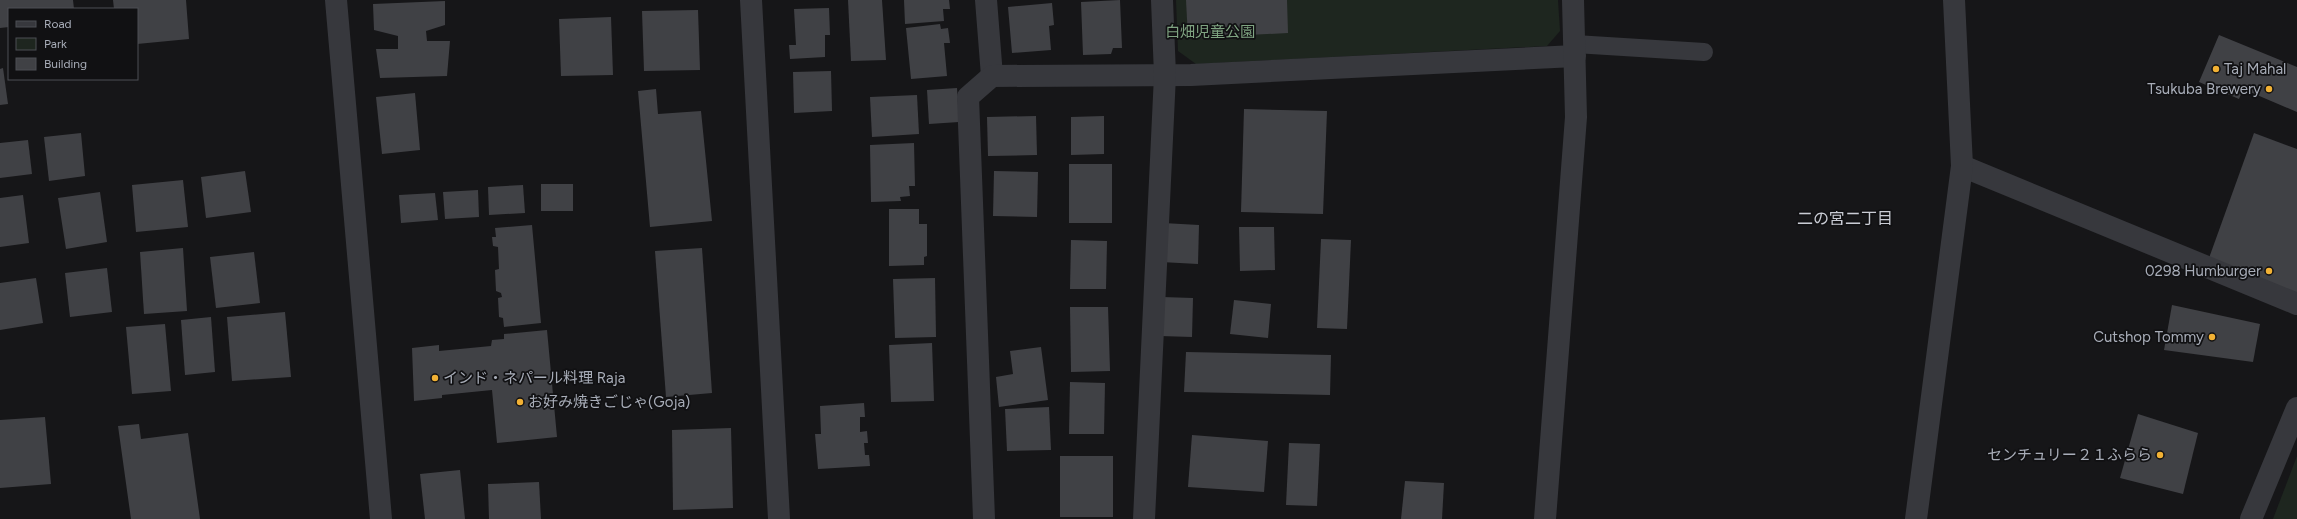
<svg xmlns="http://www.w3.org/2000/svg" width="2297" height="519" font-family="Figtree,'Noto Sans JP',sans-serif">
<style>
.green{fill:#1e261f}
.building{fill:#404145}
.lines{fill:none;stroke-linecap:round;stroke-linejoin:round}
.service{stroke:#37383d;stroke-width:18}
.minor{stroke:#37383d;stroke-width:22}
.tertiary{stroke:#37383d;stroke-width:22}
.poi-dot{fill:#f2b134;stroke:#111113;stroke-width:1.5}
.labels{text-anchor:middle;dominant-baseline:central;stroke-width:3.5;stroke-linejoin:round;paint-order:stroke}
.park-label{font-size:15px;fill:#7fa381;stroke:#111113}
.poi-label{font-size:15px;fill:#a8adb8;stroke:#111113;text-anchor:end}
.neighbourhood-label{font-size:16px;fill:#c9ccd4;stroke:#111113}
</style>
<rect width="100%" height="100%" fill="#161618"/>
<g class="green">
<path d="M1176,0H1558L1560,31L1547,46L1196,64L1178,51Z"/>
<path d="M2297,456V519H2273Z"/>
</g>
<g class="building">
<path d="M0,0H73L74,9H9V27L0,28Z"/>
<path d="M113,0H186L189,39L137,44V9H114Z"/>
<path d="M848,0H882L886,60L851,61Z"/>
<path d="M904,0H949L950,9H943L944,21L905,24Z"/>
<path d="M1120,0L1122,48H1113L1111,54L1083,55L1081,2Z"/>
<path d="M1186,0H1287L1288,33L1188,38Z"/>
<path d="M445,1V25L426,31L427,41H450L447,76L380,78L376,49H398V36L374,30L373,4Z"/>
<path d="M1052,3L1054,25L1049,26L1051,50L1012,53L1008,7Z"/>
<path d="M829,8L830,35H825V57L790,59L789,45H796L794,9Z"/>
<path d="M698,10L700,70L644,71L642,11Z"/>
<path d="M611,17L613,75L561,76L559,19Z"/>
<path d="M940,24L941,29L948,28L950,43H944L947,76L911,79L906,28Z"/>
<path d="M2219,35L2297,67V112L2243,89L2239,99L2199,82Z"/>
<path d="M3,68L8,104L0,105V69Z"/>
<path d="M831,71L832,111L794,113L793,72Z"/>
<path d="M957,88L959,122L929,124L927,90Z"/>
<path d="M656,89L658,114L701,111L712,221L650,227L638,91Z"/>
<path d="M415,93L420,150L382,154L376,97Z"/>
<path d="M917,95L919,134L872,137L870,97Z"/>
<path d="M1244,109L1327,111L1323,214L1241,212Z"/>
<path d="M1036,116L1037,155L988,156L987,117Z"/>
<path d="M1104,116V154L1071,155V117Z"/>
<path d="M81,133L85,176L49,181L44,137Z"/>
<path d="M2254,133L2297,149V297L2209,258Z"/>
<path d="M28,140L32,174L0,178V143Z"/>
<path d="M914,143L915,186H909L910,196L900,197L901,201L871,202L870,145Z"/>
<rect x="1069" y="164" width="43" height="59"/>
<path d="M245,171L251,212L206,218L201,177Z"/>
<path d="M994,171L1038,172L1037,217L993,216Z"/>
<path d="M183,180L188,227L136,232L132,185Z"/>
<rect x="541" y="184" width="32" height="27"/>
<path d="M523,185L525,213L489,215L488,187Z"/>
<path d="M478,190L479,217L445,219L443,192Z"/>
<path d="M100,192L107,242L66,249L58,198Z"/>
<path d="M435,193L438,220L401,223L399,195Z"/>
<path d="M23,195L29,243L0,247V198Z"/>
<path d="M889,209H919V224H927V256L924,257V265L889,266Z"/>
<path d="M1163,223L1199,225L1198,264L1161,262Z"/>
<path d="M532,225L541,323L504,327L503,318L499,317L498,298L502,297L501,293L496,291L495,270L499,269L498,247L493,246L492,237H496L495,228Z"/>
<path d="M1239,227H1274L1275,270L1240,271Z"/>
<path d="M1321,239L1351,240L1347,329L1317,328Z"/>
<path d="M1071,240L1107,241L1106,289H1070Z"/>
<path d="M183,248L187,311L144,314L140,252Z"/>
<path d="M702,248L712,393L666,397L655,251Z"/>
<path d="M254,252L260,303L216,308L210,257Z"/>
<path d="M107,268L112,312L70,317L65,273Z"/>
<path d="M36,278L43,323L0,330V283Z"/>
<path d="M935,278L936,337L895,338L893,279Z"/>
<path d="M1162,297L1193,298L1192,337L1160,336Z"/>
<path d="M1234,300L1271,304L1268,338L1230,334Z"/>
<path d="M2172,305L2260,324L2253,362L2164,350Z"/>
<path d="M1070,307H1108L1110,371L1071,372Z"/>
<path d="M285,312L291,377L232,381L227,317Z"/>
<path d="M211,317L215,372L185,375L181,320Z"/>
<path d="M165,324L171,391L132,394L126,327Z"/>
<path d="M547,330L557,437L497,443L492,390L442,395V398L414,401L412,348L439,345V351L491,346L492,340L504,339V334Z"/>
<path d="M932,343L934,401L891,402L889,345Z"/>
<path d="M1041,347L1048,400L999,407L996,377L1013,374L1010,351Z"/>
<path d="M1186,352L1331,355L1330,395L1184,392Z"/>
<path d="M1070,382L1105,383L1104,434H1069Z"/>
<path d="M864,403L865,417H860V432L867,431L868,443H864L865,455H869L870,466L818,469L815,434H821L820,406Z"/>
<path d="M1049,407L1051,450L1007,451L1005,409Z"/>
<path d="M2138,414L2198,433L2183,494L2120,478Z"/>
<path d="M45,417L51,484L0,488V420Z"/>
<path d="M139,424L141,439L188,433L200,519H131L118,426Z"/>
<path d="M731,428L733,508L673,510L672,430Z"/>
<path d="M1192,435L1268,441L1264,492L1188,487Z"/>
<path d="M1289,443L1320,444L1317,506L1286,505Z"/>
<rect x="1060" y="456" width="53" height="61"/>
<path d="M460,470L465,519H425L420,474Z"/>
<path d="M1405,481L1444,483L1442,519H1401Z"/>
<path d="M539,482L541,519H489L488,484Z"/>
</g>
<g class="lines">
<path class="service" d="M1575,44L1704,52"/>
<g class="minor">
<path d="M336,0L381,519"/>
<path d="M751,0L779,519"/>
<path d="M986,0L992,76"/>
<path d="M1962,166L2297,304"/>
<path d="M984,519L968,97L992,76L1191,75L1575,56"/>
<path d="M1144,519L1165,75L1162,0"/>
<path d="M1545,519L1576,117L1573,0"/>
<path d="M1916,519L1962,166L1954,0"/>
</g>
<path class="tertiary" d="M2251,519L2297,408"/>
</g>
<g class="poi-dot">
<circle cx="2216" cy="69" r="4"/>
<circle cx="2269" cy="89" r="4"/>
<circle cx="2269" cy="271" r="4"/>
<circle cx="2212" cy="337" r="4"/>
<circle cx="435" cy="378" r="4"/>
<circle cx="520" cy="402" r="4"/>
<circle cx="2160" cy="455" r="4"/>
</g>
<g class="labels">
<g class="park-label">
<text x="1210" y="32">白畑児童公園</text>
</g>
<g class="poi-label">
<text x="2224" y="69" text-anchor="start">Taj Mahal</text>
<text x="2261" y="89">Tsukuba Brewery</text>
<text x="2261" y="271">0298 Humburger</text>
<text x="2204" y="337">Cutshop Tommy</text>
<text x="443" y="378" text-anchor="start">インド・ネパール料理 Raja</text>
<text x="528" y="402" text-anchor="start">お好み焼きごじゃ(Goja)</text>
<text x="2152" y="455">センチュリー２１ふらら</text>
</g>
<g class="neighbourhood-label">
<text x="1845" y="218">二の宮二丁目</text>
</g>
</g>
<rect x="8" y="8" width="130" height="72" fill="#111113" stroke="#4d4f55"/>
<rect x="16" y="21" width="20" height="6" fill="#37383d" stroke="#4d4f55"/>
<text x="44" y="28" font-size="12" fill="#a8adb8">Road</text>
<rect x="16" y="38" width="20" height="12" fill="#1e261f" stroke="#4d4f55"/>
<text x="44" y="48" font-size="12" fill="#a8adb8">Park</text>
<rect x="16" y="58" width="20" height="12" fill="#404145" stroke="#4d4f55"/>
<text x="44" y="68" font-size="12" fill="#a8adb8">Building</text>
</svg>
